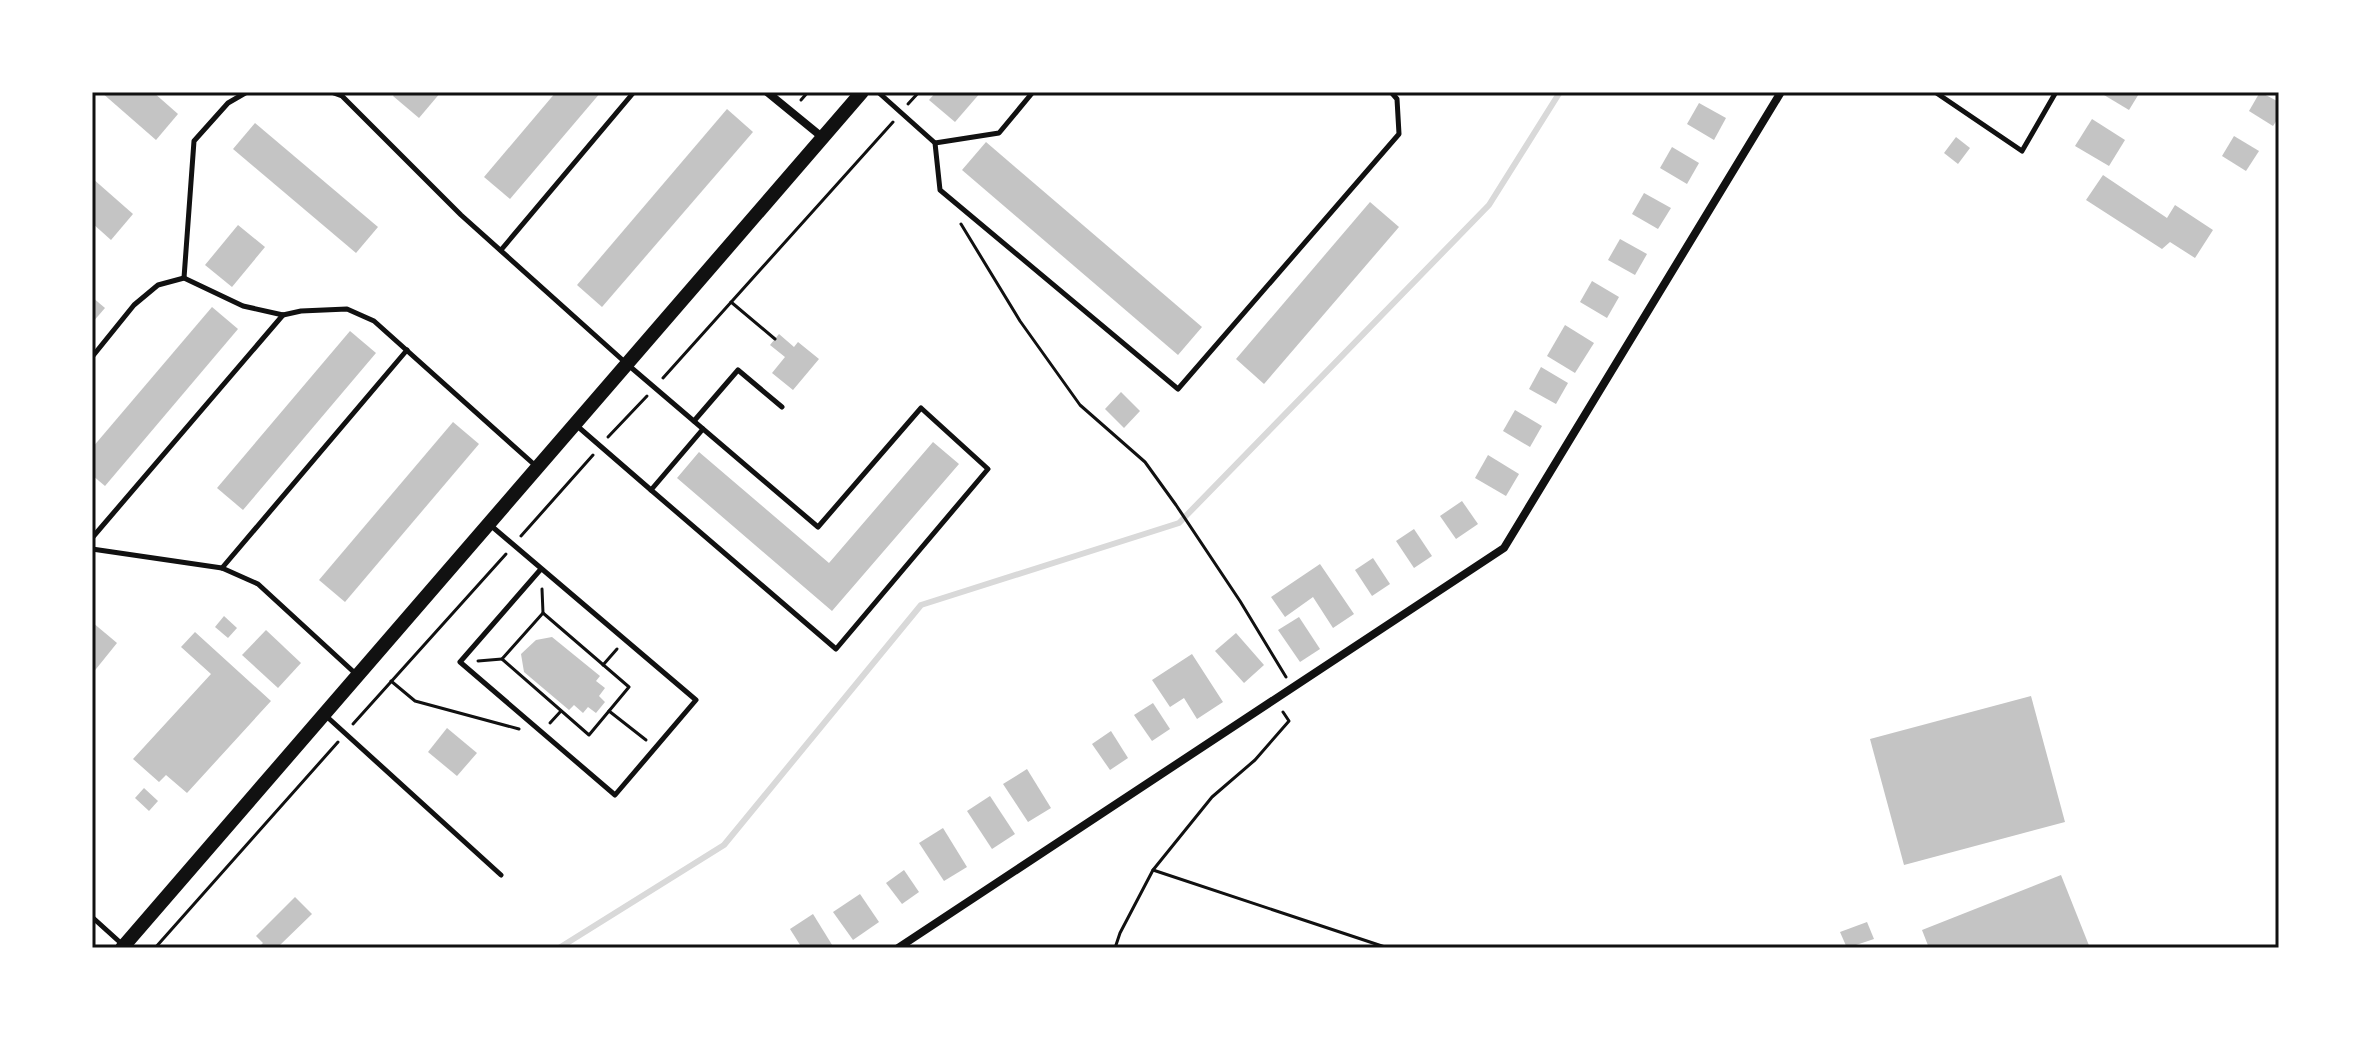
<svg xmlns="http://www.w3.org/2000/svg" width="2371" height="1040" font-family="'Alegreya Sans',sans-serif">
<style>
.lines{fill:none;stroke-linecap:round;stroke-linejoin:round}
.stream{stroke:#d9d9d9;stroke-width:6}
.building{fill:#c4c4c4}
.path{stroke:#111;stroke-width:3}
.service{stroke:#111;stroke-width:5}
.minor{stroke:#111;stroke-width:8}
.tertiary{stroke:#111;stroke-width:14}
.neatline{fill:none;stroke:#111;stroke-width:3}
</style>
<rect width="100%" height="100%" fill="#fff"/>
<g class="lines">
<path class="stream" d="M559,948L724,845L921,605L1179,523L1489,205L1560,92"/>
</g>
<g class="building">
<path d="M101,92H153L178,114L156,140Z"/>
<path d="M396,92H441L419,118L393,96Z"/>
<path d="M556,92H601L510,199L484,177Z"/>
<path d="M936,92H981L955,122L929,100Z"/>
<path d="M2106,92H2140L2129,110L2104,95Z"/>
<path d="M2260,92L2279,102V117L2273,126L2249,111Z"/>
<path d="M1699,103L1726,118L1714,140L1687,124Z"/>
<path d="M727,109L753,132L602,307L577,285Z"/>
<path d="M2092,119L2125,140L2109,166L2075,146Z"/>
<path d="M255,123L378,227L356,253L233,149Z"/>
<path d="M2234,136L2259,151L2246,171L2222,156Z"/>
<path d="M1956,137L1970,148L1958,164L1944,153Z"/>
<path d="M986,142L1202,327L1178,355L962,170Z"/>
<path d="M1672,147L1699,163L1687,184L1660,168Z"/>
<path d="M2103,175L2167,218L2175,205L2213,230L2195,258L2170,242L2162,249L2086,200Z"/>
<path d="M92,178L133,214L111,240L92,223Z"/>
<path d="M1644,193L1671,208L1658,229L1632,214Z"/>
<path d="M1370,202L1399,227L1264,384L1236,359Z"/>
<path d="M238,225L265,247L232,287L205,265Z"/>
<path d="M1620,239L1647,254L1635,275L1608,260Z"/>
<path d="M1592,281L1619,297L1607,318L1580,302Z"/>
<path d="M92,297L105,308L92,323Z"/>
<path d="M212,307L238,329L105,486L92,475V448Z"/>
<path d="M1565,325L1594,343L1575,373L1547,356Z"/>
<path d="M350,331L376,353L243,510L217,488Z"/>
<path d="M779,334L794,347L798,342L819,359L793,390L772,373L785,357L770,345Z"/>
<path d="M1541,367L1568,383L1556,404L1529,389Z"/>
<path d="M1121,392L1140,411L1124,428L1105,409Z"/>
<path d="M1515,410L1542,426L1530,447L1503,431Z"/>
<path d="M453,422L479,444L345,602L319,580Z"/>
<path d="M933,442L959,464L832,611L677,478L699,452L829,563Z"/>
<path d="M1488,455L1519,474L1506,496L1475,478Z"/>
<path d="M1462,501L1478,524L1456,539L1440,516Z"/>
<path d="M1414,529L1432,556L1414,568L1396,541Z"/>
<path d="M1373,558L1390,584L1372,596L1355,570Z"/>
<path d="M1320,564L1354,614L1333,628L1313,597L1285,617L1271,597Z"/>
<path d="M224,616L237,628L228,638L215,627Z"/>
<path d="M1299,617L1320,649L1300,662L1278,630Z"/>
<path d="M92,622L117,643L92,674Z"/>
<path d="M266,630L301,663L278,688L242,655Z"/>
<path d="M195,632L271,701L187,793L166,775L159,782L133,759L211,674L181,647Z"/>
<path d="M1236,633L1264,665L1244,683L1215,651Z"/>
<path d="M552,637L600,676L596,681L605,688L599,696L605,702L596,713L588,707L583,713L574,705L569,710L524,672L521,654L536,640Z"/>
<path d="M1192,654L1223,702L1197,719L1184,698L1170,707L1152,680Z"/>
<path d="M2031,696L2065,822L1904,865L1870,739Z"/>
<path d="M1153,703L1170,729L1152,741L1134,715Z"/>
<path d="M447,728L477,753L457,776L428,752Z"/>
<path d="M1111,731L1128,758L1110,770L1092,744Z"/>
<path d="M1027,769L1051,808L1028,822L1003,784Z"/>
<path d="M144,788L158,801L149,811L135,798Z"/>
<path d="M990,796L1015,834L992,849L967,811Z"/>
<path d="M943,828L967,867L944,881L919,843Z"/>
<path d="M904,870L919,892L902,904L886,883Z"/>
<path d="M2061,875L2090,948H1929L1922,930Z"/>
<path d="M860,894L879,922L853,940L833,912Z"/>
<path d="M295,897L312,914L280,945L283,948H258L263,943L256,936Z"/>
<path d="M813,914L834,948H802L790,929Z"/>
<path d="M1867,922L1874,939L1847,948L1840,932Z"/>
</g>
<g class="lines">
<g class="path">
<path d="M801,100L808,92"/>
<path d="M908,104L919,92"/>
<path d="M961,224L1020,321L1080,405L1145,462L1176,505L1240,601L1286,677"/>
<path d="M731,302L775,339"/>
<path d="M663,378L893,122"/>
<path d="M608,437L647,396"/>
<path d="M521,536L593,455"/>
<path d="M542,589L543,613"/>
<path d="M543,613L629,687L589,735L502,659Z"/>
<path d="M478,661L502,659"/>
<path d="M603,665L617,649"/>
<path d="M391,681L415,701L519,729"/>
<path d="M609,711L646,740"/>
<path d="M550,723L561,711"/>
<path d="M353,724L506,554"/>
<path d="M1153,870L1388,948"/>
<path d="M155,948L338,742"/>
<path d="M1115,948L1120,933L1153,870L1212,797L1255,760L1289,721L1283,712"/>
</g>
<g class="service">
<path d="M331,92L342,96L461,215L627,364L818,527L921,408L988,469L836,649L651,490"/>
<path d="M878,92L935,143L940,190L1178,389L1399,134L1397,99L1391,92"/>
<path d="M1935,92L2022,151L2056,92"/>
<path d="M935,143L999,133L1033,92"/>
<path d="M501,250L634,92"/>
<path d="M184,278L194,141L228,103L247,92"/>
<path d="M92,357L134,305L158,285L184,278L243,306L283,315L301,311L347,309L374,321L537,467"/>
<path d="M694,421L738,370L782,407"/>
<path d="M576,425L651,490L703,429"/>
<path d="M489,524L696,700L615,795L460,662L541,569"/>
<path d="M92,538L283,315"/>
<path d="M92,549L222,568L258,584L357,675"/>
<path d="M222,568L407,350"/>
<path d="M325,715L501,875"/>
<path d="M92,917L123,945"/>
</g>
<g class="minor">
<path d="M767,92L822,137"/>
<path d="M898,948L1504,548L1781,92"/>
</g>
<path class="tertiary" d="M122,948L862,92"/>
</g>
<rect width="2371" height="1040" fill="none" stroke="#ffffff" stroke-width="188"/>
<rect x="94" y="94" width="2183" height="852" class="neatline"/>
</svg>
